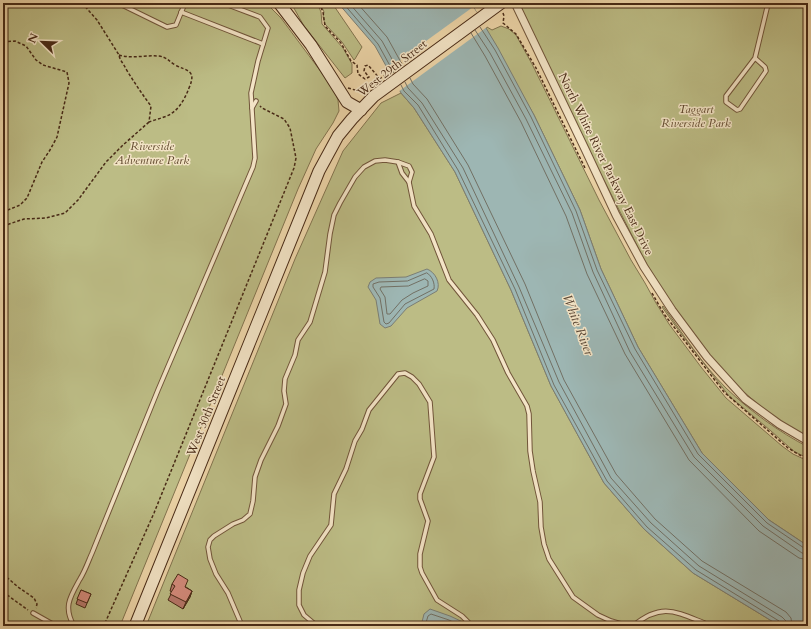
<svg xmlns="http://www.w3.org/2000/svg" width="811" height="629" font-family="Cardo,serif">
<style>
.green{fill:#bcbc85;stroke:#82734e}
.water{fill:#9db6b3;stroke:#7b7e74}
.pier{fill:#edd5a8}
.lines{fill:none;stroke-linecap:round;stroke-linejoin:round}
.shore{stroke:#727064;stroke-width:1}
.lane-casing{stroke:#71553a;stroke-width:5.5}
.street-casing{stroke:#71553a;stroke-width:9}
.secondary-casing{stroke:#482a16;stroke-width:13}
.path{stroke:#482a16;stroke-width:1.5;stroke-dasharray:3 2;stroke-linecap:butt}
.lane{stroke:#f3e4c6;stroke-width:3.5}
.street{stroke:#f3e4c6;stroke-width:7}
.secondary{stroke:#f3e4c6;stroke-width:11}
.wall{fill:#b9796d;stroke:#482a16}
.shaded-wall{fill:#966359;stroke:#482a16}
.building{fill:#d78d7f;stroke:#482a16}
.labels{text-anchor:middle;dominant-baseline:central;stroke-width:3;stroke-linejoin:round;paint-order:stroke}
.street-label{font-size:12px;fill:#482a16;stroke:#f3e4c6}
.park-label{font-size:12px;font-style:italic;fill:#5f472c;stroke:#f3e4c6}
.water-label{font-size:13px;font-style:italic;fill:#594635;stroke:#f3e4c6}
</style>
<rect width="100%" height="100%" fill="#edd5a8"/>
<filter id="stains"><feTurbulence type="fractalNoise" baseFrequency=".005" numOctaves="4"/><feColorMatrix values="0 0 0 0 .2 0 0 0 0 .09 0 0 0 0 .02 0 0 0 .5 -.17"/></filter>
<radialGradient id="worn" r=".72"><stop offset=".6" stop-color="#630" stop-opacity="0"/><stop offset="1" stop-color="#630" stop-opacity=".3"/></radialGradient>
<g class="green">
<path d="M3,3H266L281,18L333,88L338,100L339,111L333,123L316,149L298,189L120,626H3Z"/>
<path d="M291,3H317L321,12L322,24L343,48L352,64V73L345,78L304,26Z"/>
<path d="M320,3H332L362,47L355,59L354,60L342,42L325,24L323,17L324,12Z"/>
<path d="M514,3H808V437L785,424L766,411L737,386L715,364L674,308L646,263Z"/>
<path d="M501,26L509,29L516,35L532,64L599,200L631,260L645,283L656,303L669,324L701,367L726,398L782,446L793,454L808,461V546L769,520L702,453L638,347L601,269L580,210L534,115L485,29L487,27L492,30Z"/>
<path d="M401,93L414,108L455,172L511,290L551,386L604,483L644,529L693,573L780,626H146L295,259L343,151L381,103Z"/>
<path d="M663,306C683,334 702,364 726,388C750,411 779,432 808,447V458L795,452L789,447L771,431L729,396L682,335L662,307Z"/>
</g>
<g class="water">
<path d="M338,3H471L498,48L534,115L580,210L601,269L638,347L702,453L769,520L808,546V626H780L693,573L644,529L604,483L551,386L511,290L455,172L414,108L401,93L375,46Z"/>
<path d="M427,269C435,272 441,283 437,291L407,308L391,326L385,328L380,324L376,300L368,287L370,282L376,278L406,277Z"/>
<path d="M430,609L450,616L465,623V626H421L424,614Z"/>
</g>
<path class="pier" d="M473,7L487,27L398,92L386,70Z"/>
<g class="lines">
<g class="shore">
<path d="M343,3L378,44L394,73"/>
<path d="M349,3L382,41L398,70"/>
<path d="M357,3L387,37L403,66"/>
<path d="M480,27L495,50L531,117L576,211L597,270L635,349L698,454L767,523L804,548L808,549"/>
<path d="M475,30L490,53L526,119L572,213L593,272L630,352L694,457L763,526L802,553L808,554"/>
<path d="M471,33L485,56L521,122L566,216L587,274L625,354L689,460L759,531L799,558L808,560"/>
<path d="M410,78L413,84L427,99L468,165L525,284L564,380L616,474L655,519L702,561L786,612L791,618L792,626"/>
<path d="M405,82L408,88L422,103L463,168L519,287L559,382L611,478L651,523L699,566L782,617L786,621V626"/>
<path d="M401,85L404,91L418,105L458,170L515,289L554,385L607,481L647,527L696,570L779,621L781,626"/>
<path d="M427,273C432,276 435,283 434,289L405,304L389,323L386,324L384,322L380,298L373,287V284L379,282L407,281Z"/>
<path d="M425,279L428,281V286L413,293L402,300L390,314H387L385,297L380,289L381,287L408,286Z"/>
<path d="M425,626L428,616L431,614L449,620L461,626"/>
</g>
<defs>
<g id="lane">
<path d="M118,3L167,27L176,25L185,3"/>
<path d="M181,12L263,44"/>
<path d="M755,58L765,67L766,71L740,109L737,110L726,102V96L755,58L767,8"/>
<path d="M252,108L256,101"/>
<path d="M398,162L402,173L409,182"/>
<path d="M33,613L56,626"/>
<path d="M74,626C63,607 70,597 80,579C85,571 88,562 92,553L158,390L253,167L255,158L251,93L258,61L268,28L260,17L223,3"/>
<path d="M242,626L228,593L216,574L210,559L208,547L210,540L214,536L233,524L243,520L250,514L253,501L255,477L261,460L278,426L286,404L284,391L285,379L295,355L298,340L310,322L325,272L330,234L334,215L340,203L355,177L364,167L375,161L385,160L398,162L409,166L412,172L409,182L414,206L431,234L449,280L477,315L493,340L508,373L527,406L529,414L530,451L533,471L540,502L541,527L544,544L549,559L573,597L598,615L611,621L628,626"/>
<path d="M317,626L304,615L299,605V590L303,573L310,556L331,525L334,494L346,469L355,441L362,429L369,410L398,374L405,373L412,377L419,384L430,402L434,457L420,494V499L428,521L420,554V567L422,573L437,600L462,616L472,626"/>
<path d="M633,626C664,600 679,614 712,626"/>
</g>
<path id="street" d="M515,3L585,149L616,215L644,267L672,310L707,357L745,399L779,424L808,441"/>
<g id="secondary">
<path d="M279,3L311,45L347,102L361,110"/>
<path d="M135,626L319,171L338,136L352,119L374,96L501,3"/>
</g>
</defs>
<use href="#lane" class="lane-casing"/>
<use href="#street" class="street-casing"/>
<use href="#secondary" class="secondary-casing"/>
<g class="path">
<path d="M82,3L97,20L119,55C120,61 124,64 126,69C134,82 142,94 151,106L149,122C154,120 159,119 164,117C177,113 184,101 189,88C197,70 187,71 175,65C169,61 166,57 159,56C145,55 132,59 119,55"/>
<path d="M319,3L323,12L325,26L341,43L351,61L357,65L358,74L365,79L369,77L364,71L365,66L368,65L380,79"/>
<path d="M479,7L482,3"/>
<path d="M503,13L504,16L503,23L516,34L536,68L585,168"/>
<path d="M3,42L15,41L26,46L36,60L43,65L67,72L69,83L57,137L50,150L42,162L27,198L20,205L3,212"/>
<path d="M348,88L355,90H364L413,55"/>
<path d="M3,226L24,219L46,218L65,213L78,200L106,162L123,145L149,122"/>
<path d="M652,293L664,314L724,392L788,448L808,460"/>
<path d="M3,574L18,587L34,598L37,604L36,608"/>
<path d="M3,592L28,610"/>
<path d="M105,623L154,513L294,168L296,158L290,128L284,119L262,108L260,106"/>
</g>
<use href="#lane" class="lane"/>
<use href="#street" class="street"/>
<use href="#secondary" class="secondary"/>
</g>
<g class="wall">
<path d="M172,584L186,587L192,591L190,597L183,609L168,600L172,592L170,591Z"/>
<path d="M81,590L91,594L85,608L76,604Z"/>
</g>
<path class="shaded-wall" d="M192,591L190,597L183,609L186,602Z"/>
<g class="building">
<path d="M178,574L188,580L185,587L192,591L186,602L170,594L175,586L172,584Z"/>
<path d="M81,590L91,594L87,603L77,599Z"/>
</g>
<g class="labels">
<g class="street-label">
<text transform="translate(392 68) rotate(-38)">West 29th Street</text>
<text transform="translate(606 164) rotate(64)">North White River Parkway East Drive</text>
<text transform="translate(206 416) rotate(-68)">West 30th Street</text>
</g>
<g class="park-label">
<text x="696" y="109">Taggart<tspan x="696" dy="14">Riverside Park</tspan></text>
<text x="152" y="146">Riverside<tspan x="152" dy="14">Adventure Park</tspan></text>
</g>
<g class="water-label">
<text transform="translate(578 325) rotate(69)">White River</text>
</g>
</g>
<rect width="811" height="629" fill="none" stroke="#edd5a8" stroke-width="16"/>
<rect x="4" y="4" width="803" height="621" fill="none" stroke="#482a16" stroke-width="2"/>
<rect x="8" y="8" width="795" height="613" fill="none" stroke="#482a16"/>
<g transform="translate(42 42) rotate(293)" stroke="#f3e4c6" stroke-width="3" paint-order="stroke">
<path d="M0-3L7 15L0 10L-7 15Z" fill="#482a16"/>
<text y="-6" font-size="11" font-weight="bold" text-anchor="middle" fill="#482a16">N</text>
</g>
<rect width="100%" height="100%" filter="url(#stains)"/>
<rect width="100%" height="100%" fill="url(#worn)"/>
</svg>
